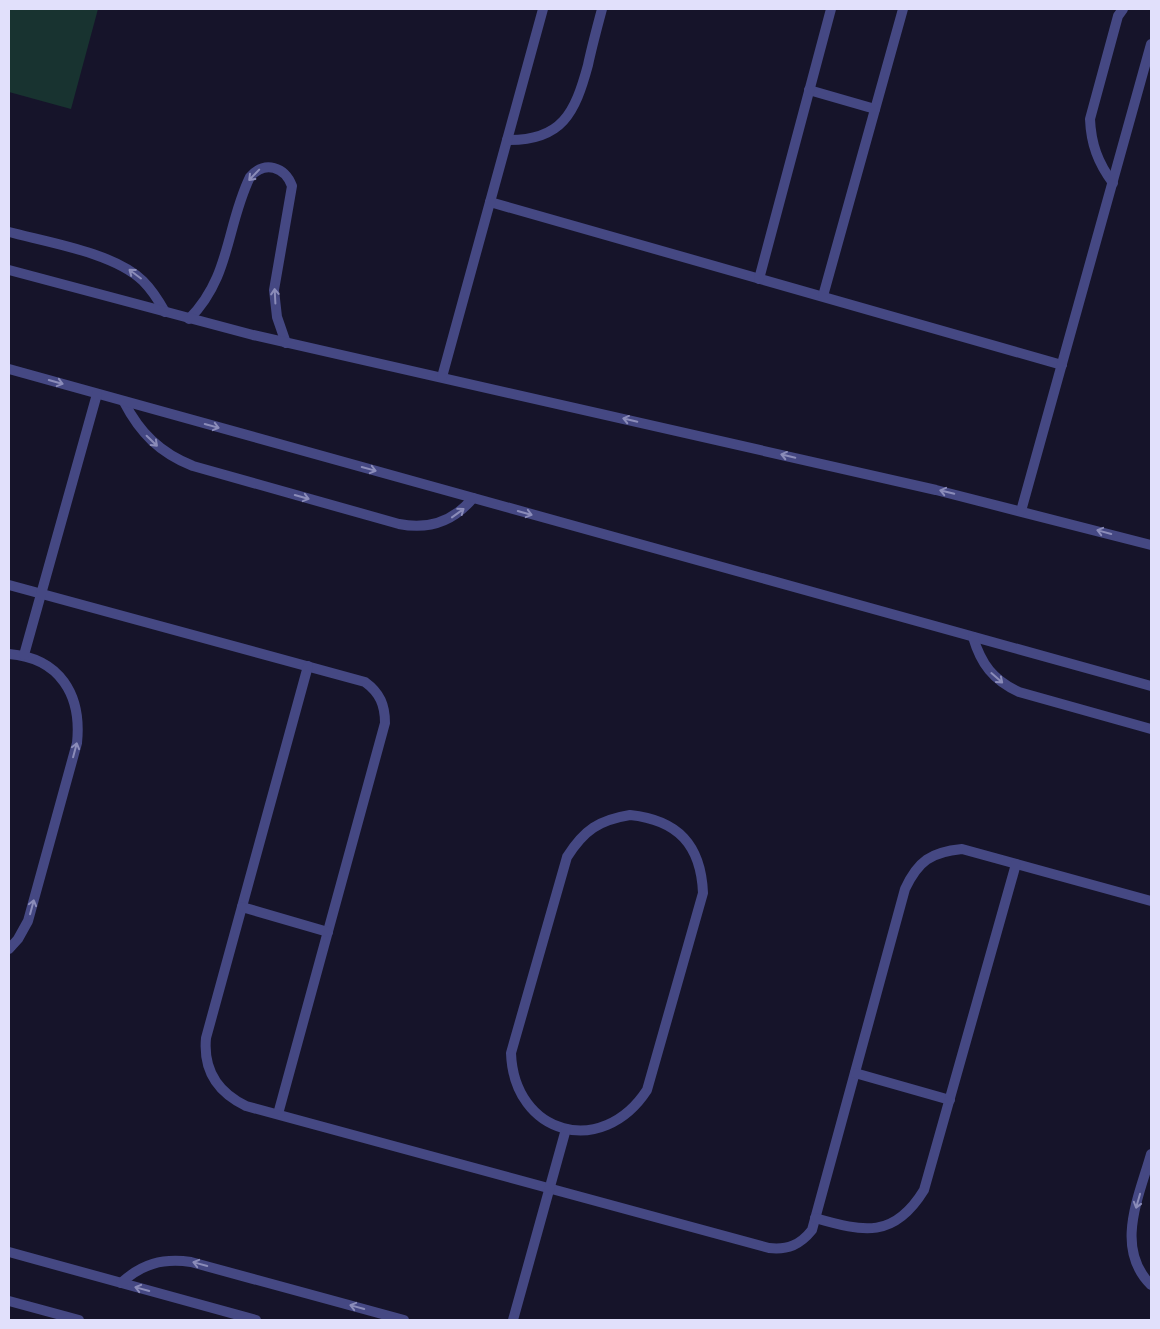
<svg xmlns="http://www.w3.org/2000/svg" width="1160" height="1329" font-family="Helvetica,sans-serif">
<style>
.grass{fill:#183330}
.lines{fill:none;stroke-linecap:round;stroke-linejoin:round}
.service{stroke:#454883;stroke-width:10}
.minor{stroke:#454883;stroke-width:10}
.oneway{stroke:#8b8cb9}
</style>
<rect width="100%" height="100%" fill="#16142a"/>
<path class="grass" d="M9,9H98L71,109L9,92Z"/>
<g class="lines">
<g class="service">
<path d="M9,232C47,242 115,253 143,281C152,290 159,301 165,312"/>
<path d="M189,319C231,277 226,226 250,177C265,160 285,167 292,186L274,290L277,317L286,343"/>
<path d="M124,402C140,433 160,453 193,466L399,524C429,530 453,522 473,498"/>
</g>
<g class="minor">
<path d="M809,90L875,109"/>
<path d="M507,140C562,141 575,113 588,65C592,46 597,28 602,9"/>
<path d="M1113,183C1098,163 1091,144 1090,119L1118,16L1123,9"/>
<path d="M490,202L1062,365"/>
<path d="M9,270L253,335L936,490L1151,545"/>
<path d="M759,279L831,9"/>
<path d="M823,296L903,9"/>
<path d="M9,369L1151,686"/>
<path d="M442,377L543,9"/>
<path d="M1021,511L1151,44"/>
<path d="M9,585L365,682C380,693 385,705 385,723L278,1114"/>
<path d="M973,637C981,664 993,680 1019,692L1151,729"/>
<path d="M9,654C60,658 82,695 77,743L28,921L18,939L9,949"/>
<path d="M24,655L97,394"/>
<path d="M308,666L206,1038C203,1070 217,1092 246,1106L769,1248C788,1250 800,1245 812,1230L905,889C918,861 931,852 962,849L1151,901"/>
<path d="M630,815C678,820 701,845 703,893L647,1090C602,1159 514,1135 511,1053L567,857C584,830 599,820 630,815Z"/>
<path d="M242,907L328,932"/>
<path d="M855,1073L950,1100"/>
<path d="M1151,1154C1139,1197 1114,1248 1151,1285"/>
<path d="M815,1218C864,1232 894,1239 924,1190L1016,864"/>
<path d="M9,1252L256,1320"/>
<path d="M121,1283C142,1264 162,1258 191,1262L404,1320"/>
<path d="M9,1301L79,1320"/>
<path d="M513,1320L566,1129"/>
</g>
</g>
<defs><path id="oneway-shaft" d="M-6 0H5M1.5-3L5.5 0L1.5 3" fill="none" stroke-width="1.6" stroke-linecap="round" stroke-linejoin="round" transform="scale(1.25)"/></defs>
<g class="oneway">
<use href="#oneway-shaft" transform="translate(254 175) rotate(134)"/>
<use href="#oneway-shaft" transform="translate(135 274) rotate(-143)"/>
<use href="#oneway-shaft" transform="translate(275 296) rotate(-93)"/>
<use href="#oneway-shaft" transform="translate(56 382) rotate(16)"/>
<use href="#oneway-shaft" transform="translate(630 420) rotate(-167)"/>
<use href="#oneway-shaft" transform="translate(212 426) rotate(15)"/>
<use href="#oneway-shaft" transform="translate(152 441) rotate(44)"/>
<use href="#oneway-shaft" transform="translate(788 456) rotate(-167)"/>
<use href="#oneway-shaft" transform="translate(369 469) rotate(15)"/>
<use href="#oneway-shaft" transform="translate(947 492) rotate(-166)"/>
<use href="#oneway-shaft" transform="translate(302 497) rotate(16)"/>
<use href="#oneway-shaft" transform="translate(458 513) rotate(-36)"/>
<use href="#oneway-shaft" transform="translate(525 513) rotate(16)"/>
<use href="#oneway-shaft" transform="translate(1104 532) rotate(-165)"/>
<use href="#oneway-shaft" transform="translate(997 678) rotate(41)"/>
<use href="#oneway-shaft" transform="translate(75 750) rotate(-75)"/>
<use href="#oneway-shaft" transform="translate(32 907) rotate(-75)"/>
<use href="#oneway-shaft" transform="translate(1138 1201) rotate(106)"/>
<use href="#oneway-shaft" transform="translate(200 1264) rotate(-165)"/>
<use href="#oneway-shaft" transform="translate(142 1289) rotate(-165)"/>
<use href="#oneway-shaft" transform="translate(357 1307) rotate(-165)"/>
</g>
<rect width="1160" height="1329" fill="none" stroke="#e1e0fb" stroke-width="20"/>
</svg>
